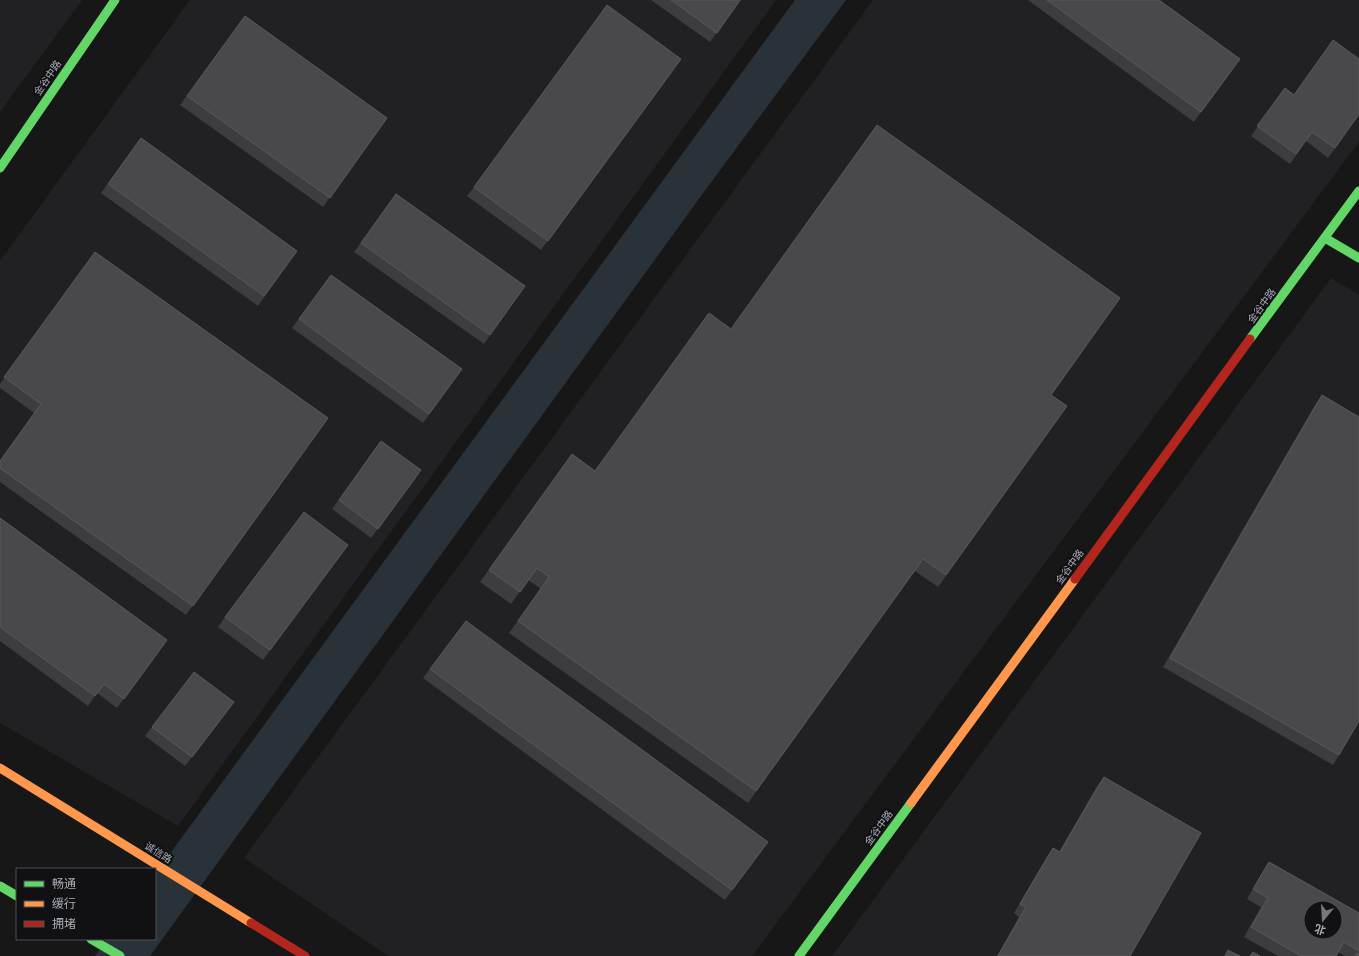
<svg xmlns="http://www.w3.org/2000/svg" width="1359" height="956" font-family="'Fira Sans','Noto Sans SC',sans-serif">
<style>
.built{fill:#212123;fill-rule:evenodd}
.water{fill:#2a3239}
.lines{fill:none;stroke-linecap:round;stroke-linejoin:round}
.fast{stroke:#63d668;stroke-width:9}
.slow{stroke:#ff974d;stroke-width:9}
.jam{stroke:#b3261e;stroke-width:9}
.wall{fill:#3d3d3f}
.shaded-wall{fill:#29292a}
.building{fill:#49494c;stroke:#58595d;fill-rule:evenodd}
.labels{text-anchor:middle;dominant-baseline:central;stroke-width:4;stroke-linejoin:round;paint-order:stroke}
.street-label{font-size:10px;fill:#a8adb8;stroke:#111113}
</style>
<rect width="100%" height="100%" fill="#171717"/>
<g class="built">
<path d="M0,0H82L0,112Z"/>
<path d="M190,0H776L178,826L0,723V261Z"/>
<path d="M873,0H1359V142L752,956H388L244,858Z"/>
<path d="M1331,278L1359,295V956H832ZM1311,908H1335V932H1311Z"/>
</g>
<path class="water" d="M795,0H846L701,196L150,956H95L107,939H155V874Z"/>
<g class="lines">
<g class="fast">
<path d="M0,168L115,0"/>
<path d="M1325,238L1359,258"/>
<path d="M1250,339L1359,191"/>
<path d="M0,886L17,896"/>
<path d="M91,939L120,956"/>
<path d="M799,956L911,803"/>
</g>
<g class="slow">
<path d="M0,768L251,923"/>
<path d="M911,803L1075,579"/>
</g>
<g class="jam">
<path d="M1075,579L1250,339"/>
<path d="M251,923L305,956"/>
</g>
</g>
<g class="wall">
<path d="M651,0H741L710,42Z"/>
<path d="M1028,0H1159L1240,59L1194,122Z"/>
<path d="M245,16L387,118L323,207L180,105Z"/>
<path d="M674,69L541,250L467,196L474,187Z"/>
<path d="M1285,88L1294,95L1359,115L1328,158L1306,141L1290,164L1251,136Z"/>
<path d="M141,138L297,251L258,306L101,193Z"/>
<path d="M396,194L525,286L484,344L354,252Z"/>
<path d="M95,252L328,418L186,615L0,482V461L34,413L0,388V384Z"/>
<path d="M331,275L462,369L423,423L292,328Z"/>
<path d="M731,329L1051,395L1067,406L938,587L915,571L748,803L509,633L541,589L528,580L511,604L480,582L572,454L595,471Z"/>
<path d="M1322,395L1339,755L1333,765L1163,667L1315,405Z"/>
<path d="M381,441L421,470L371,538L332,509Z"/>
<path d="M0,518L167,640L117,708L97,693L88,706L0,641Z"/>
<path d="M348,545L263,660L218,627L225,617Z"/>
<path d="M430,669L761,851L725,900L423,678Z"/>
<path d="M227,712L185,766L145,736L152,727Z"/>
<path d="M1104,777L1130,956H997L1019,917L1014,913L1046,858L1053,848L1059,852L1097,786Z"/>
<path d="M1269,862L1359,913V956H1345L1338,952L1336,956H1278L1244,937L1261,907L1247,899L1263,871Z"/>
</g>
<path class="shaded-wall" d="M234,702L227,712L185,766L192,757Z"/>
<g class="building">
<path d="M671,0H740L717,33Z"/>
<path d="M1047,0H1159L1240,59L1201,112Z"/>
<path d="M607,5L681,59L548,241L474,187Z"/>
<path d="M245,16L387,118L330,198L187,96Z"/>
<path d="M1333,40L1359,59V114L1335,148L1312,132L1296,154L1257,126L1285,88L1294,95Z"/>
<path d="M877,125L1120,298L1051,395L1067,406L946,575L923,559L756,791L518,621L549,577L537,568L520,592L489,570L572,454L595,471L709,313L731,329Z"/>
<path d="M141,138L297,251L264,296L108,184Z"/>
<path d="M396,194L525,286L490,335L361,243Z"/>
<path d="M95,252L328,418L193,606L0,468V461L41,404L4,377Z"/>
<path d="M331,275L462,369L429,414L299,319Z"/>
<path d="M1322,395L1359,417V721L1339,755L1170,658Z"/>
<path d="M381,441L421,470L378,529L339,500Z"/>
<path d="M304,512L348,545L270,650L225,617Z"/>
<path d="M0,518L167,640L124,699L104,684L95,696L0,627Z"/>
<path d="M466,621L768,842L732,890L430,669Z"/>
<path d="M194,672L234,702L192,757L152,727Z"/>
<path d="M1104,777L1201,833L1130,956H998L1026,907L1020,904L1053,848L1060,852Z"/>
<path d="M1269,862L1359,913V951L1344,942L1336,956H1301L1251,927L1268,898L1253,889ZM1311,908H1335V932H1311Z"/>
<path d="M1228,950L1240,956H1225Z"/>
<path d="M1253,952L1260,956H1250Z"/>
<path d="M1357,953L1359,954V956H1355Z"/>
</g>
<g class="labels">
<g class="street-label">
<text transform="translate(48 78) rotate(-56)">金谷中路</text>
<text transform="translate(1262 306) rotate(-54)">金谷中路</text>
<text transform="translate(1070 567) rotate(-54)">金谷中路</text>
<text transform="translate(879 828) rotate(-54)">金谷中路</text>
<text transform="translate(158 853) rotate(32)">诚信路</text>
</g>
</g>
<rect x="16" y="868" width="140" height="72" fill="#111113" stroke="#4d4f55"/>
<rect x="24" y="881" width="20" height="6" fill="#63d668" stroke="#4d4f55"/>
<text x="52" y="888" font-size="12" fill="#a8adb8">畅通</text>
<rect x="24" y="901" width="20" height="6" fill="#ff974d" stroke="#4d4f55"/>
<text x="52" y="908" font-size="12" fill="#a8adb8">缓行</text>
<rect x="24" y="921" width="20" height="6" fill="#b3261e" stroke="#4d4f55"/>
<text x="52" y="928" font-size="12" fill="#a8adb8">拥堵</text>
<g transform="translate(1323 920) rotate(198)"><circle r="19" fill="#111113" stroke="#4d4f55"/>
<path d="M0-3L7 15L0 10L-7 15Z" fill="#757880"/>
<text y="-6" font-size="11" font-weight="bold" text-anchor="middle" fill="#a8adb8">北</text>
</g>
</svg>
